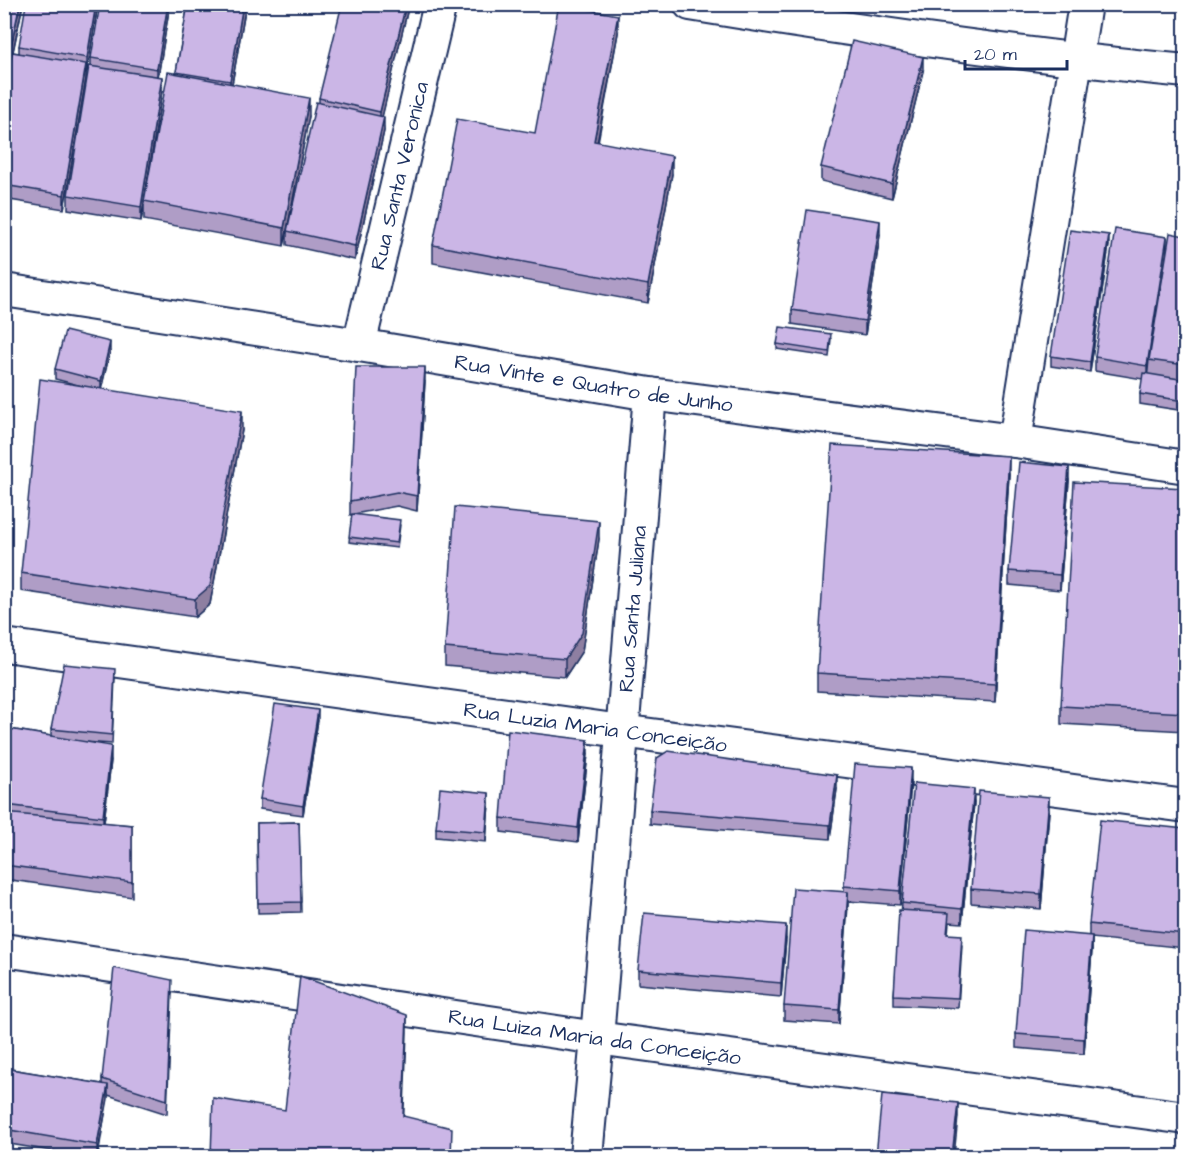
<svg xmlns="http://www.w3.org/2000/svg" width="1190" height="1161" font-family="'Architects Daughter',sans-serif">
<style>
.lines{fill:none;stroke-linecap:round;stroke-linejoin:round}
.minor-casing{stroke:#1b2f5e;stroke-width:36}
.minor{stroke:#fff;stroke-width:32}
.wall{fill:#af9dc6;stroke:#1b2f5e;stroke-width:1.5}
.shaded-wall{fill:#8e7fa1;stroke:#1b2f5e;stroke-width:1.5}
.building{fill:#cbb6e6;stroke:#1b2f5e;stroke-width:1.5}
.labels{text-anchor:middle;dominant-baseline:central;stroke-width:4.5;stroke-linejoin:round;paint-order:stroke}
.street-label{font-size:21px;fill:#1b2f5e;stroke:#fff}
</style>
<rect width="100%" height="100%" fill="#fff"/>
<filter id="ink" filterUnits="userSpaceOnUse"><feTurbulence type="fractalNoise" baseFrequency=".0167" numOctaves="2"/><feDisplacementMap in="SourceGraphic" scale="12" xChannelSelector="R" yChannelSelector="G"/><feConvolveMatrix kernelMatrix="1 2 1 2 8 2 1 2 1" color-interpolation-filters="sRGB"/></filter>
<g filter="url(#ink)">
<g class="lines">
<defs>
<g id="minor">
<path d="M690,4C854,31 1020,55 1186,71"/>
<path id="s1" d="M4,290L359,345L650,394L1015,441L1186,467"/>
<path id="s2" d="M359,345L440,4"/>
<path d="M1015,441L1085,4"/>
<path id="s3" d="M4,645L621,731L1186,806"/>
<path id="s4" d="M4,950L597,1038L1186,1118"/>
<path id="s5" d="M586,1156L597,1038L650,394"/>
</g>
</defs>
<use href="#minor" class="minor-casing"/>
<use href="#minor" class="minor"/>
</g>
<g class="wall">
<path d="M4,4H23L13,52L19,53V46L98,4L87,72H86V78L64,209L4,199V99L8,79L4,96Z"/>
<path d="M170,4L158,77L162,91L148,182L176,73L188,4H246L232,84L309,116L288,225L319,102V98L409,4L382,116L384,131L355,260L287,245V232L284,246L144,220V205L141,221L68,209V195L91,66V58Z"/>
<path d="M618,33L598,142L672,174L648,303L433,263V245L535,133Z"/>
<path d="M923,71L892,198L821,181V167Z"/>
<path d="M880,235L865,335L792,324V310Z"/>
<path d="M1185,236V411L1140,404V394L1143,379L1095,371V357L1167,248Z"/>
<path d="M1109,245L1090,372L1051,366V356Z"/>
<path d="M831,339L829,357L777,349V344Z"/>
<path d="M110,352L101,389L242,430L210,604L195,617L21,591V573L86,387L55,379V369Z"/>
<path d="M425,381L417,511L397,506L354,514L400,525L397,548L349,542L352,515H350V501Z"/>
<path d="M1009,474L995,702L817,691V673Z"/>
<path d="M1069,481L1060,590L1009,585V571Z"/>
<path d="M1185,488V731L1061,724V706Z"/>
<path d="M599,539L582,651L565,677L445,666V648Z"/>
<path d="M115,678L112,744L84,742L111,760L104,823L132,825V897L4,879V813L6,814L9,729L51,736V729Z"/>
<path d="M318,720L303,815L260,809V799Z"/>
<path d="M588,754L578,842L501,832V818Z"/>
<path d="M911,782L900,905L848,901L839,1024L784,1020V1006L844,892V886Z"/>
<path d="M837,789L830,839L650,824V810Z"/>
<path d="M489,803L486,842L436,837V828Z"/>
<path d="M974,803L962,923L949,922L948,934L962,945L958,1008L894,1005V995L902,903Z"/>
<path d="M1049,811L1041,909L971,903V889Z"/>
<path d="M299,822L301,912L258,913L257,823Z"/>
<path d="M1185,829V948L1092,938V950L1084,1054L1016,1048V1034L1089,935V924Z"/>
<path d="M786,939L781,997L638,984V970Z"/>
<path d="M172,994L167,1114L108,1095L98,1156H82L4,1143V1068L102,1084V1079Z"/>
</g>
<g class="shaded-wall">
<path d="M20,4H23L11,60V46Z"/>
<path d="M96,4H98L87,72V58Z"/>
<path d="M168,4H170L157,83V69Z"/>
<path d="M243,4H246L230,95V81Z"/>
<path d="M406,4H409L380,126V112Z"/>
<path d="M618,15V33L594,159V141Z"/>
<path d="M10,55V69L4,96V82Z"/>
<path d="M923,57V71L892,198V184Z"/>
<path d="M86,64V78L64,209V195Z"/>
<path d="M162,77V91L141,221V207Z"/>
<path d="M309,98V116L284,246V228Z"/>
<path d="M384,117V131L355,260V246Z"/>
<path d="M672,156V174L648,303V285Z"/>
<path d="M880,221V235L865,335V321Z"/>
<path d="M1109,235V245L1090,372V362Z"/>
<path d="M1167,237V251L1149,360L1147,380V366Z"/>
<path d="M110,342V352L101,390V381Z"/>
<path d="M425,367V381L417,511V496Z"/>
<path d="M242,411V430L210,604L195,617V599Z"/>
<path d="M1009,456V474L995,702V684Z"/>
<path d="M1069,467V481L1060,590V575Z"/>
<path d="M599,521V539L582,651L565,677V659Z"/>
<path d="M318,710V720L303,815V806Z"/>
<path d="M588,740V754L578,842V828Z"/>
<path d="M111,746V760L103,831V817Z"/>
<path d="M911,768V782L900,905V891Z"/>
<path d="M837,775V789L830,839V825Z"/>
<path d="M974,789V803L962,923V909Z"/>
<path d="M489,793V803L486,842V832Z"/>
<path d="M1049,797V811L1041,909V894Z"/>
<path d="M848,892V906L839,1024V1010Z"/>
<path d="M786,925V939L781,997V983Z"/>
<path d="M1092,936V950L1084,1054V1039Z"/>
<path d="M407,1015V1033L403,1134V1116Z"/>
<path d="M108,1085V1099L97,1156V1145Z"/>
<path d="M958,1103V1117L954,1156H952Z"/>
</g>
<g class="building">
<path d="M4,4H20L11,46L4,44Z"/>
<path d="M26,4H96L87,58L19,46Z"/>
<path d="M100,4H168L157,69L91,58Z"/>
<path d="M188,4H243L230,81L176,72Z"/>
<path d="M342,4H406L380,112L319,98Z"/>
<path d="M559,4L618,15L594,141L672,156L648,285L433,245L457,119L535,133Z"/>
<path d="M852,41L923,57L892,184L821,167Z"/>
<path d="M12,52L86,64L64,195L4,185V99Z"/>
<path d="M4,54L10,55L4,82Z"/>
<path d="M89,66L162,77L141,207L68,195Z"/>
<path d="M168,72L309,98L284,228L144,201Z"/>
<path d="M316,102L384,117L355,246L287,231Z"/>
<path d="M807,210L880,221L865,321L792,310Z"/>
<path d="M1115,229L1167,237L1147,366L1095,357Z"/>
<path d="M1070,230L1109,235L1090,362L1051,356Z"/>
<path d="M1170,233L1185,236V365L1149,360Z"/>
<path d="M780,327L831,334L829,352L777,344Z"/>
<path d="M65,331L110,342L101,381L55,369Z"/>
<path d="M356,367H425L417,496L397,492L350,501Z"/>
<path d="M1143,373L1185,380V401L1140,394Z"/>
<path d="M40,379L242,411L210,586L195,599L21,573Z"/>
<path d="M832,445L1009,456L995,684L817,673Z"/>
<path d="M1019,462L1069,467L1060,575L1009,571Z"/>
<path d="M1074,482L1185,488V713L1061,706Z"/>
<path d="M455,507L599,521L582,633L565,659L445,648Z"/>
<path d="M352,514L400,520L397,543L349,537Z"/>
<path d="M64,664L115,669L112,735L51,729Z"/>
<path d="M275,704L318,710L303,806L260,799Z"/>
<path d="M9,729L111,746L103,817L6,805Z"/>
<path d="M508,730L588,740L578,828L501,818Z"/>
<path d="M668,751L837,775L830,825L650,810L657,758Z"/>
<path d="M855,764L911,768L900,891L844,886Z"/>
<path d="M914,783L974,789L962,909L902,903Z"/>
<path d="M440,788L489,793L486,832L436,828Z"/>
<path d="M979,791L1049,797L1041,894L971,889Z"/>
<path d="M4,813L132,825V882L4,865Z"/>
<path d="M1100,820L1185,829V934L1089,924Z"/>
<path d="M299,822L301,902L258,903L257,823Z"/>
<path d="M793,888L848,892L839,1010L784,1006Z"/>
<path d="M899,910L949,913L947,934L962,935L958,998L894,995Z"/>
<path d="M644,913L786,925L781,983L638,970Z"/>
<path d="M1024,930L1092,936L1084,1039L1016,1034Z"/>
<path d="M114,968L172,980L167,1100L102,1079Z"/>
<path d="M300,976L407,1015L403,1116L452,1128L451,1156H211L213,1098L285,1110Z"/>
<path d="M4,1068L108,1085L97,1145L4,1129Z"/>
<path d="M882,1095L958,1103L952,1156H876Z"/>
</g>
</g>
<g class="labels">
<g class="street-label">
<text stroke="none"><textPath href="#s2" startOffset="174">Rua Santa Veronica</textPath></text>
<text stroke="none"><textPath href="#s1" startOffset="597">Rua Vinte e Quatro de Junho</textPath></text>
<text stroke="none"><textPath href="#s5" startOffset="549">Rua Santa Juliana</textPath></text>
<text stroke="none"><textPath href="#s3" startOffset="597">Rua Luzia Maria Conceição</textPath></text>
<text stroke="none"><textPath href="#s4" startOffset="597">Rua Luiza Maria da Conceição</textPath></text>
</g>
</g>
<rect width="1190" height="1161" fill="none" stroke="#fff" stroke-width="24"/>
<rect x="12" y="12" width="1166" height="1137" fill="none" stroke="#1b2f5e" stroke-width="2" filter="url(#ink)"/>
<path d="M965 60v9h102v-9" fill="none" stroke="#1b2f5e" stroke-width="3"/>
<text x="974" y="60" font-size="18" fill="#1b2f5e" stroke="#ffffff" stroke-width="4.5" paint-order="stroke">20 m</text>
</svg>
